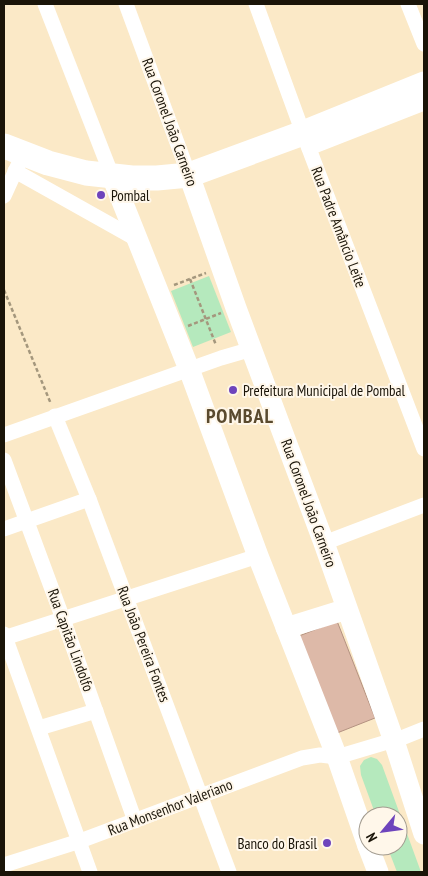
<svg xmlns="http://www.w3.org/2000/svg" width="428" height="876" font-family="'PT Sans Narrow',sans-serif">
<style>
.green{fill:#b5e9bd}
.building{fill:#ddb9a8;stroke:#b49281}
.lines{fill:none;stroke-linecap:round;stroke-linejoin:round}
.path{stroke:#a4977d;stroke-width:2.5;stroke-dasharray:4 2.5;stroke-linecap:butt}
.minor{stroke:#fff;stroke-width:15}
.secondary{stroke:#fff;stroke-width:21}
.trunk{stroke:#fff;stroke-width:25}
.poi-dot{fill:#6e44bc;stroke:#fff7ea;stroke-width:2}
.labels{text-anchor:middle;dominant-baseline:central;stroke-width:4;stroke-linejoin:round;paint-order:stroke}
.street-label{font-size:15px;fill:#1a1408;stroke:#fff7ea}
.poi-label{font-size:15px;fill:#1a1408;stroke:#fff7ea;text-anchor:start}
.district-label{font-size:20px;font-weight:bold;letter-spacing:1px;fill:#5a4a2e;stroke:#fff7ea}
</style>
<rect width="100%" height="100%" fill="#fbe9c7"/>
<g class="green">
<path d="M209,276L231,332L193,347L171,291Z"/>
<path d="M371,757L377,759L382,765L421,872H397L387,846H398V816H376L361,775L360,766L364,760Z"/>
</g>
<path class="building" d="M337,621L375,718L337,733L299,636Z"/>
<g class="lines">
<g class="path">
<path d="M190,279L216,345"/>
<path d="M174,285L206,273"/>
<path d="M4,290L51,404"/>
<path d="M188,326L221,313"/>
</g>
<g class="minor">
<path d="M45,4L112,176"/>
<path d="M126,4L189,175"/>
<path d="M256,4L303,133L424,449"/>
<path d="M408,4L424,44"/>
<path d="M309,148L424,103"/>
<path d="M15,171L138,240"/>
<path d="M4,196L19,163"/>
<path d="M55,416L89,499L229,872"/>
<path d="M4,435L221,358L252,349"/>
<path d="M4,460L63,619L135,821"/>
<path d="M4,529L89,499"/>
<path d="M324,543L424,505"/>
<path d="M4,634L90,872"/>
<path d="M4,638L258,556"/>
<path d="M39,728L96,711"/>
<path d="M4,865L80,841L302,758L320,755L337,757L404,737L424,729"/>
</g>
<g class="secondary">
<path d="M189,175L236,308L324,543L394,741L424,834"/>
<path d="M112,176L189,369L258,556L337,757L368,846"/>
<path d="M286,628L347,609"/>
<path d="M368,846L378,872"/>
</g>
<path class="trunk" d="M4,146L48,163L86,173L132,178H157L189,175L303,133L424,84"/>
</g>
<g class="poi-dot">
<circle cx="101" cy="195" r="5"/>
<circle cx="233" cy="390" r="5"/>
<circle cx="327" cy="843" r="5"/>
</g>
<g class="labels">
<g class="street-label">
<text transform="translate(170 122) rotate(70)">Rua Coronel João Carneiro</text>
<text transform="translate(339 227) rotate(69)">Rua Padre Amâncio Leite</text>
<text transform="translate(309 503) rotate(70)">Rua Coronel João Carneiro</text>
<text transform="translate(71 640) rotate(70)">Rua Capitão Lindolfo</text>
<text transform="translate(144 644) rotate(69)">Rua João Pereira Fontes</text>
<text transform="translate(170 807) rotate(-21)">Rua Monsenhor Valeriano</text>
</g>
<g class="poi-label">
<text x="111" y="195">Pombal</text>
<text x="243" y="390">Prefeitura Municipal de Pombal</text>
<text x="317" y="843" text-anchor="end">Banco do Brasil</text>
</g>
<g class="district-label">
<text x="240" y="416">POMBAL</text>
</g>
</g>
<rect width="428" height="876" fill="none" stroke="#1a1408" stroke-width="10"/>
<g transform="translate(383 831) rotate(241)"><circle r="24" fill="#fff7ea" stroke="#a39c90"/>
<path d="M0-4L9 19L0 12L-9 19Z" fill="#6e44bc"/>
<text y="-8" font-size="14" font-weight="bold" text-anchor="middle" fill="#1a1408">N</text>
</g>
</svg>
